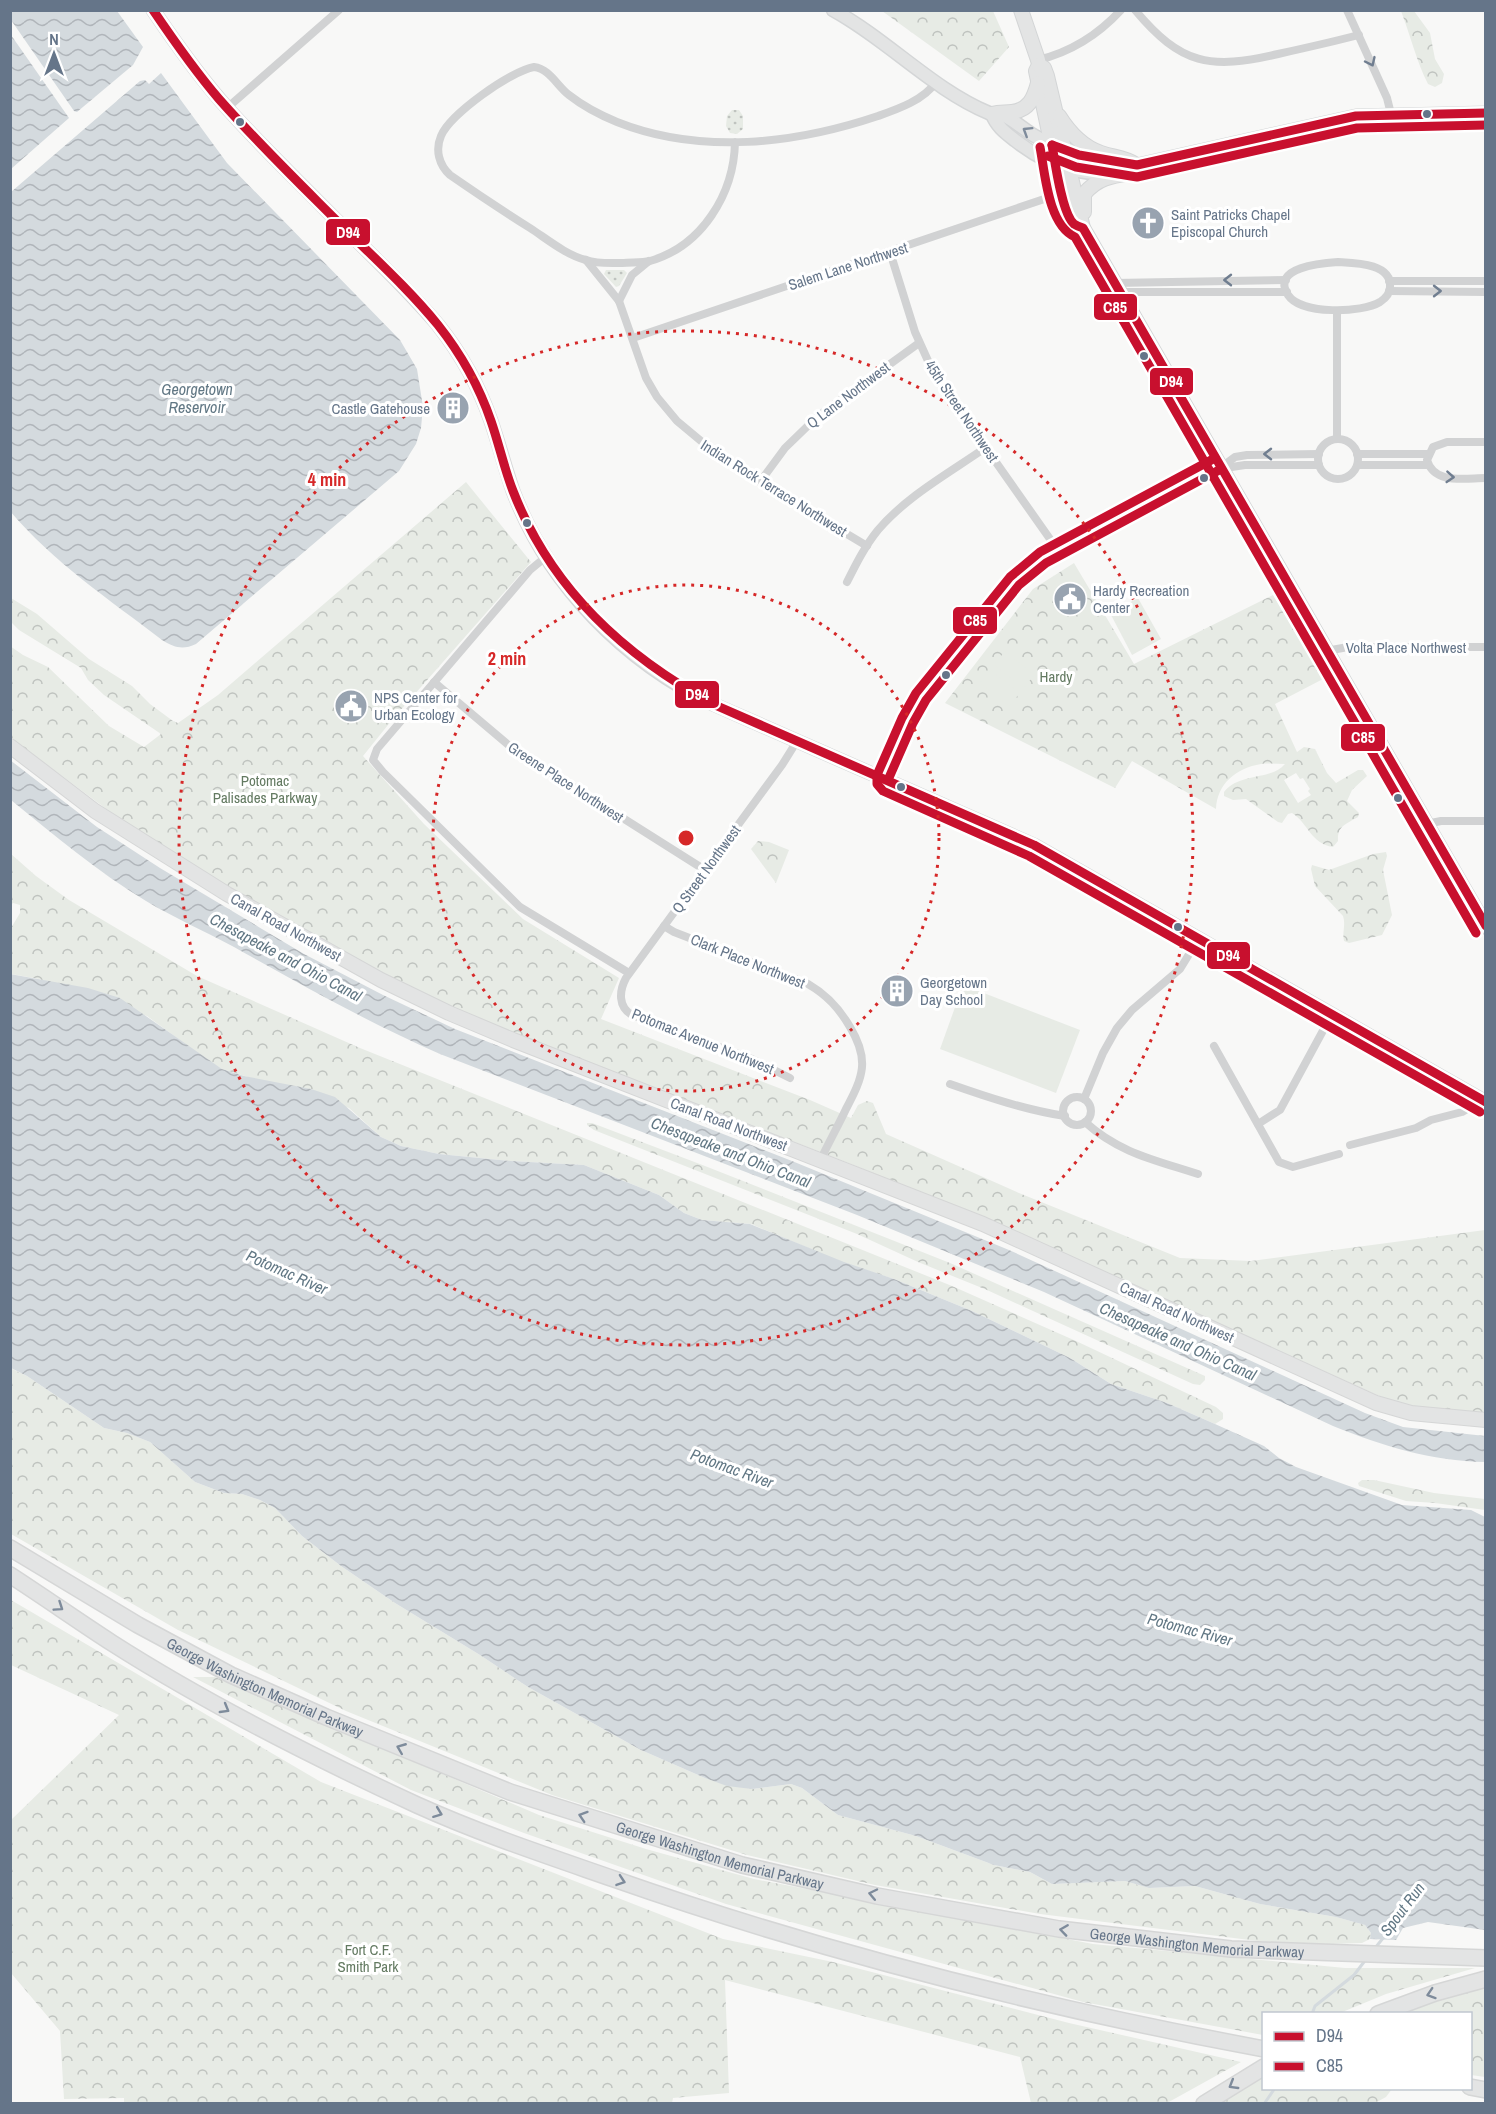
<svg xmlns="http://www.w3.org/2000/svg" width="1496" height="2114" font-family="'Archivo Narrow',sans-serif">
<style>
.grass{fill:url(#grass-dots)}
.forest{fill:url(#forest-crowns);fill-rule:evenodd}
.pitch{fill:#e7ebe5}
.water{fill:url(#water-waves)}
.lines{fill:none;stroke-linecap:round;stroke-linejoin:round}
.stream{stroke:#d4dade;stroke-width:3}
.secondary-casing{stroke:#d4d6d7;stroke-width:15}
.primary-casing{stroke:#d3d5d6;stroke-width:16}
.trunk-casing{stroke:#d5d6d6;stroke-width:16}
.motorway-casing{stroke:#d5d6d6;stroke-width:18}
.minor{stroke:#d1d2d3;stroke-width:8}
.secondary{stroke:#e3e4e4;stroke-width:12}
.primary{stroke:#e3e4e4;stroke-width:14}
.trunk{stroke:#e3e4e4;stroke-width:14}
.motorway{stroke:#e3e4e4;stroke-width:15}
.bus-1-casing{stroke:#fff;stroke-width:14}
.bus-2-casing{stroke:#fff;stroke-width:14}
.bus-1{stroke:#c8102e;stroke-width:9}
.bus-2{stroke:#c8102e;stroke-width:9}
.oneway{stroke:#707e90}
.oneway2{stroke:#7e8b9b}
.ring{fill:none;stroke:#d62828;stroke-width:3;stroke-dasharray:3 6}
.bus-dot{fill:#657589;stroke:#fff;stroke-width:2}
.labels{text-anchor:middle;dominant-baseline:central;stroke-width:6;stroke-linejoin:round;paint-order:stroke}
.poi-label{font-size:15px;fill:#657589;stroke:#fff;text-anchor:start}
.street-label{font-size:15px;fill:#657589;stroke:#fff}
.park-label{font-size:15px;fill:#637a61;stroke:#fff}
.water-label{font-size:16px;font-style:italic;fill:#617784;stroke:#fff}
.centre{fill:#d62828;stroke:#fff;stroke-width:3}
.ring-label{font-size:18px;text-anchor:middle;font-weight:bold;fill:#d62828;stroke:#fff;stroke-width:6;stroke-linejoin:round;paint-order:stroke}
.line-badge{stroke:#fff;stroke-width:2}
.badge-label{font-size:16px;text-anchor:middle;font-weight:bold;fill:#fff}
</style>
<defs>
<pattern id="grass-dots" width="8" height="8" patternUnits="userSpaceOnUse" patternTransform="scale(1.5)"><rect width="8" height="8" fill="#e7ebe5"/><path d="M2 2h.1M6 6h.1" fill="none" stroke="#bfc3bf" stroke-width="1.8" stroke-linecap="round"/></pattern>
<pattern id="forest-crowns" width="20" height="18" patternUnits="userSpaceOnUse" patternTransform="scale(1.5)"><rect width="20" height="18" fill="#e7ebe5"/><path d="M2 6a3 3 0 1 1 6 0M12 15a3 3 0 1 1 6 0" fill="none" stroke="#bfc3bf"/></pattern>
<pattern id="water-waves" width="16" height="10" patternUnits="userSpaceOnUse" patternTransform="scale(1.5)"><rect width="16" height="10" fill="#d4dade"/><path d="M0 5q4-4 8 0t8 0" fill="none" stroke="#b0b5ba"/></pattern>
</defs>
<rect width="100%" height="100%" fill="#f8f8f7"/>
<g class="grass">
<path d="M732,110H739L743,116V129L737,134L730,133L726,126L727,116Z"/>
<path d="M606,270H624L627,273L619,286L616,287L604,274Z"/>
</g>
<g class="forest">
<path d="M882,11H993L1009,47L979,81Z"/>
<path d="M1401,11H1414L1430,33L1435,59L1444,74L1442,83L1435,87L1428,84C1417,63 1410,34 1401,11Z"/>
<path d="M466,482L531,562L392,720L363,756L424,824L523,919L619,978L601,1019L810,1100L851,1118L858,1105L867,1101L873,1103L886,1134L1019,1193L1180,1258L1251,1261L1485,1230V1414L1418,1408L1397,1404L991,1221L851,1164L481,1021L403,985L218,881L153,840L113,814L11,738L10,646L23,655L48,667L109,726L144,747L161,734L104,695L88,680L81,668L19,630L11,622V598L37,614L89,659L132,686L150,704L173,721L178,723L218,695Z"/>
<path d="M1074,563L1134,664L1273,595L1323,679L1275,704L1297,752L1304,747L1315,749L1327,773L1336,783L1358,770H1363L1367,776L1352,790L1347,801L1359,813L1358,817C1346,824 1337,826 1338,841L1333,847C1311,844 1308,823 1292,813L1288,814L1282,823L1278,822L1246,799L1233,800L1224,796V792C1240,772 1270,781 1285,764C1277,764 1268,763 1261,764C1236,768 1217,784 1216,809L1132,761L1115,788L945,703L1033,589ZM1296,773L1300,779L1303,778L1310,789L1308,791L1311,795L1298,803L1284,780Z"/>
<path d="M758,841L769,842L789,850L776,883L751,849Z"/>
<path d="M1386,852L1387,856L1383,870L1392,915L1382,935L1349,943L1344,941C1342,932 1346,925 1343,916L1315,886L1311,869L1312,865L1329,870L1373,854Z"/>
<path d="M11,854L36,876L69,900L197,976L360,1048L952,1286L1076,1341L1216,1407L1223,1413V1419L1215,1424L1167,1403L1111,1384L1070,1358L972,1311L894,1279L844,1263L751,1224L702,1220L684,1213L659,1195L584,1165L511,1161L439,1154L401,1146L381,1137L349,1108L222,1069L203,1057L147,1016L39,979L11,974V928L20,913V905L13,903L11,905Z"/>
<path d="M587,1123H592L705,1166L950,1263L1205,1376V1380L1200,1385L1193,1384L987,1290L918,1262L857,1234L594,1130L587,1125Z"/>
<path d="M10,1368L27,1376L104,1428L127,1433L150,1442L195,1482L224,1493L242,1494L260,1500L275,1508L302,1536L341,1566L395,1603L480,1655L528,1687L641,1750L705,1778L752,1789L791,1784L802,1788L838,1815L916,1836L994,1865L1030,1872L1052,1884L1125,1881L1149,1888L1195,1886L1260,1904L1336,1917L1365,1925L1371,1933L1370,1939L1362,1943L1329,1944L1266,1942L1040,1914L875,1885L747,1855L552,1795L346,1711L178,1630L11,1534Z"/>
<path d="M1362,1480H1374L1434,1493L1485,1499V1510L1435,1503L1406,1501L1359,1486L1358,1483Z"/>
<path d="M11,1600L321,1782L723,1939L833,1962L1069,2023L1241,2062L1167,2103H1031L1020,2057L725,1980L729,2093L673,2098L672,2103L124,2104V2098L64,2099L60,2031L11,1973V1820L119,1715L11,1665Z"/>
<path d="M193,1677H215L539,1815L646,1849L754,1879L1093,1944L1345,1968H1475L1386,1994L1340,2013L1264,2014L1263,2035L1083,2002L726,1904L524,1833L411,1790Z"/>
<path d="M1485,1988V2077L1471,2075L1470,2014H1394L1459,1994Z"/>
<path d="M1263,2076L1264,2088L1392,2089L1386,2097L1375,2103L1219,2104Z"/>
</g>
<g class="pitch">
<path d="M1138,598L1161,639L1132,655L1110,613Z"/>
<path d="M1005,651L1034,675L1024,688L994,665Z"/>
<path d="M990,670L1020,693L1009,706L980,683Z"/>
<path d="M963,985L1080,1030L1056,1093L940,1049Z"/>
</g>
<g class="water">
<path d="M10,11H117L143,47L133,65L77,112L74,111L11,20Z"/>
<path d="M11,35L69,118L11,169H10Z"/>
<path d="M161,73L227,163L400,340L417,369L423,407L421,428L416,444L399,471L196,644C183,650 175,648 162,640C110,600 53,562 10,511L11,192L140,81L145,80L149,84Z"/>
<path d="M10,760L97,827L160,868L304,954L383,995L455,1029L792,1161L1009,1250L1365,1413L1403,1427L1485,1436V1462C1431,1461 1383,1446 1333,1426L1044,1292L857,1215L440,1054C369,1023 302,985 234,947C205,931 174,918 146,901C98,872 54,835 11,800Z"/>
<path d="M10,974L88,988L120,998L222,1069L244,1076L311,1089L335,1097L381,1137L401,1146L439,1154L511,1161L584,1165L659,1195L684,1213L702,1220L750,1224L844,1262L894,1279L972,1311L1070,1358L1111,1384L1167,1403L1215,1424L1264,1446L1279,1458L1296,1467L1402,1505L1471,1510L1485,1517V1930L1428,1922L1403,1928L1396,1940L1370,1939L1371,1933L1365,1925L1336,1917L1260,1904L1195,1886L1149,1888L1125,1881L1052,1884L1030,1872L994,1865L916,1836L838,1815L802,1788L791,1784L752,1789L727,1786L705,1778L641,1750L528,1687L480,1655L395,1603L341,1566L302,1536L275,1508L260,1500L242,1494L224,1493L195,1482L150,1442L127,1433L104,1428L27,1376L11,1368Z"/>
</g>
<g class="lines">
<g class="stream">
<path d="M1375,1948L1384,1937"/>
<path d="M1312,2014L1315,2006L1354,1975L1367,1958"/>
<path d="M1264,2104L1275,2088"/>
</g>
<defs>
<g id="secondary">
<path d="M153,10C176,44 200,78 228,109C262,147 300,183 336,220C370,254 407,288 438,325C461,354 479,386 491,421C499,444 505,468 513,491C549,586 625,662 715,705L1034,845L1486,1102"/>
<path d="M833,10C888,40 932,89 989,113C994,115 998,114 1003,115C1013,120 1024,129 1033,135C1057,149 1084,158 1111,161"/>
<path d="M992,114C997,127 1006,133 1016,141C1049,167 1097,184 1137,165L1356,116L1486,113"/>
</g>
<g id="primary">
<path d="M1021,10L1038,60L1039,65L1036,71L1062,193L1070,216L1075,224L1083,228"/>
<path d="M1039,65L1044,68L1047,76L1083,228L1486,927"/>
<path d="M992,114C1000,112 1005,113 1012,112C1029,110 1034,98 1038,83"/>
<path d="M1059,116C1069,132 1083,147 1101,153C1116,158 1122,156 1137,165L1131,173C1111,176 1097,178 1084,194V212"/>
</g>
<path id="trunk" d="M10,746L95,811L227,894L381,980L449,1013L513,1040L983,1224L1376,1403L1411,1413L1486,1420"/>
<g id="motorway">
<path id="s1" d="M10,1548L138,1625L231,1675L326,1717L510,1792L742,1865L877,1896L1059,1929L1231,1949L1486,1958"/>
<path d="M10,1575C44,1597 78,1621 112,1643C209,1705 313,1757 417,1805C481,1834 548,1856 614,1879C825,1953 1044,2008 1264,2049"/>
<path d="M1378,2014L1435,1993L1486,1979"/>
<path d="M1470,2087L1486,2090"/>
<path d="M1204,2104L1264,2067"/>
</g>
</defs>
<use href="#secondary" class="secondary-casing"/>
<use href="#primary" class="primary-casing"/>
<use href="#trunk" class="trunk-casing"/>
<use href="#motorway" class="motorway-casing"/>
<g class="minor">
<path d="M1135,10C1181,65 1210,70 1278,54C1305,48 1332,42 1359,35"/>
<path d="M1347,10L1387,98L1391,114"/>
<path d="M1038,60C1071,52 1098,35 1121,10"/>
<path d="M227,108L339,10"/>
<path d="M735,142C734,194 702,246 650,261C641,263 631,262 622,263C610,263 597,264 586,260C566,255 547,239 530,228C503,211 476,193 450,175C439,165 435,150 441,136C450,114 511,71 534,67C550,69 557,86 569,95C583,106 600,115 617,122C700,155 795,144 878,116C898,109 924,100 936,82"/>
<path d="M890,252L915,332L929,363L943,387L1050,539L1063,554"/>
<path d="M586,260L619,301L646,378L657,397L677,421L707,446L760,482L867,546"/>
<path d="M1338,262C1354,263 1392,263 1390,287C1390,294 1386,298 1380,302C1362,313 1301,315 1288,295C1270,267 1323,263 1338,262Z"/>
<path d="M1389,281H1486"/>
<path d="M1114,283L1286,280"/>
<path d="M1389,291L1486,292"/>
<path d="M1119,292H1287"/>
<path d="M619,301L632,275L649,261"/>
<path d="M1337,311V438"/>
<path d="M633,338L1062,193"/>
<circle cx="1338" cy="459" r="20"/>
<path d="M1486,442H1447L1433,447L1427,460C1434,485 1465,478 1486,478"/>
<path d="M1357,454H1428"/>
<path d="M1358,465H1428"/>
<path d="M1225,468L1245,465H1319"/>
<path d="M760,482L785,448L817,417L919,343"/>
<path d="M547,556L530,570L377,749L373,760L383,772L520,907L629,973"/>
<path d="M847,582C856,564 865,546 878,530C907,496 949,473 985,448"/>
<path d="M1326,651L1348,647H1486"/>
<path d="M434,682L512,748L705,870"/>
<path d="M888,780L913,723L926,700L1016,588L1028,576L1046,563L1208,477L1235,457L1247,455L1319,454"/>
<path d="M1426,824L1441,821H1486"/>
<path d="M664,926L674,932L808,984C827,995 839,1008 850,1027C870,1060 863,1077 846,1109C838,1126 829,1142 821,1159"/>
<path d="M1214,1046L1279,1162L1293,1167L1339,1154"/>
<path d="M790,1078L752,1059L632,1015C618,1007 619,991 626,978L782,765L797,741"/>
<path d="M950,1084C987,1097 1026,1110 1065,1116"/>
<circle cx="1077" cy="1111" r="14"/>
<path d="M1084,1099L1103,1053L1117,1028L1132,1010L1180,969L1199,938"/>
<path d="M1085,1122C1119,1153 1155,1160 1198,1174"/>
<path d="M1258,1124L1280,1110L1332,1014"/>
<path d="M1350,1145L1416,1128L1431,1120L1462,1112L1472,1106L1480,1099"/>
</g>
<use href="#secondary" class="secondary"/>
<use href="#primary" class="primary"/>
<use href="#trunk" class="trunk"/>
<use href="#motorway" class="motorway"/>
<defs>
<g id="bus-1">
<path d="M153,10C174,41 195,71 219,99C256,141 296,180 336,220C371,255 407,287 438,325C461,354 479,386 491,421C499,444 504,468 513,491C551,589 624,656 715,705L1034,845L1486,1102"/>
<path d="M1052,145C1055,162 1062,214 1074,224C1077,226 1080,227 1083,228L1486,926"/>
<path d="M1052,145L1079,155L1137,165L1356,116L1486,113"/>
<path d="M888,780L913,723L926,700L1019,585L1046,563L1221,469"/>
</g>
<g id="bus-2">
<path d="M1040,147C1045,173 1048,225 1075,237L1476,933"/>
<path d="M1048,156L1076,167L1137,177L1357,128L1486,125"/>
<path d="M1215,458L1040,552L1010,577L916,693L902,718L877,775V784L883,791L1029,856L1480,1112"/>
</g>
</defs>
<use href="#bus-1" class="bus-1-casing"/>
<use href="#bus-2" class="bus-2-casing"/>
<use href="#bus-1" class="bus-1"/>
<use href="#bus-2" class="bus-2"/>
</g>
<defs><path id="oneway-chevron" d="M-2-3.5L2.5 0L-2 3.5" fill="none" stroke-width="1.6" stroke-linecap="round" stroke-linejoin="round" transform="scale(1.5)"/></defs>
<g class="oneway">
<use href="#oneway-chevron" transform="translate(1371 62) rotate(65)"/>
<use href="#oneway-chevron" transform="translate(1228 280) rotate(180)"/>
<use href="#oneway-chevron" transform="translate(1437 291)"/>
<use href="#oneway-chevron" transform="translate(1268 454) rotate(180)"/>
<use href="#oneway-chevron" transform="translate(1450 477) rotate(4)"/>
</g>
<g class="oneway2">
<use href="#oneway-chevron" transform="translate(1027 131) rotate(-148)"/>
<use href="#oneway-chevron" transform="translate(59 1607) rotate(34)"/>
<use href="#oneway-chevron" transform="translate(225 1709) rotate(30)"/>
<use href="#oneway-chevron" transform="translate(401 1748) rotate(-158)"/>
<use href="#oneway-chevron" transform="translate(438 1813) rotate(21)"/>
<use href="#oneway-chevron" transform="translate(583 1816) rotate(-162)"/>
<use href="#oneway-chevron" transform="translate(621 1881) rotate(19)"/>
<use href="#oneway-chevron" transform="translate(873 1894) rotate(-168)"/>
<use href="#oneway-chevron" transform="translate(1064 1930) rotate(-172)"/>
<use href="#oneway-chevron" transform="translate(1431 1994) rotate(162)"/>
<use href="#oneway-chevron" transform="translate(1233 2085) rotate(149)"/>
</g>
<g class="ring">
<circle cx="686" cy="838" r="253"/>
<circle cx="686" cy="838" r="507"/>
</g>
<defs>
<symbol id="church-disc" viewBox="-11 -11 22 22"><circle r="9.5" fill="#98a3b0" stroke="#fff"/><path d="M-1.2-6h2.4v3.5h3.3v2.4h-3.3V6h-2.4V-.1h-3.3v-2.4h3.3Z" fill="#fff"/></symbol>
<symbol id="building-disc" viewBox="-11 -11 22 22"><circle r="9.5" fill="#98a3b0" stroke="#fff"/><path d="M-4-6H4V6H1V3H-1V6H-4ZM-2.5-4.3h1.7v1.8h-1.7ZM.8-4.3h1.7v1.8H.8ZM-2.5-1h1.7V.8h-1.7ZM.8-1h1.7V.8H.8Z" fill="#fff"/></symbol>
<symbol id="civic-disc" viewBox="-11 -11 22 22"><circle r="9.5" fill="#98a3b0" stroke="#fff"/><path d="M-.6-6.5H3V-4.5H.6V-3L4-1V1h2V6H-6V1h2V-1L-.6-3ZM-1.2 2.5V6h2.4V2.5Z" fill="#fff"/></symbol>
</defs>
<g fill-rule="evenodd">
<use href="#church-disc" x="1129" y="204" width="38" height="38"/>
<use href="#building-disc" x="434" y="389" width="38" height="38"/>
<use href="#civic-disc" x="1051" y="580" width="38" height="38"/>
<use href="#civic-disc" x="332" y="687" width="38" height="38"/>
<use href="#building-disc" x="878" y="972" width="38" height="38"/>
</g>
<g class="bus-dot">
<circle cx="1427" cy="114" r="5"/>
<circle cx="240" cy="122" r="5"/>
<circle cx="1144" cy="356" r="5"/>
<circle cx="1204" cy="478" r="5"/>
<circle cx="527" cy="523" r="5"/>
<circle cx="946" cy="675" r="5"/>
<circle cx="901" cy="787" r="5"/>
<circle cx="1398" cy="798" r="5"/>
<circle cx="1178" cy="927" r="5"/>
</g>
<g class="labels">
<g class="poi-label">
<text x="1171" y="214">Saint Patricks Chapel<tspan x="1171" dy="17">Episcopal Church</tspan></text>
<text x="430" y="408" text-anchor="end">Castle Gatehouse</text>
<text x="1093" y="590">Hardy Recreation<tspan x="1093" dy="17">Center</tspan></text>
<text x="374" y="697">NPS Center for<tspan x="374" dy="17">Urban Ecology</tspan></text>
<text x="920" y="982">Georgetown<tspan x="920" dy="17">Day School</tspan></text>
</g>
<g class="street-label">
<text transform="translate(848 266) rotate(-18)">Salem Lane Northwest</text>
<text transform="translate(848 395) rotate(-37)">Q Lane Northwest</text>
<text transform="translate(962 411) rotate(56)">45th Street Northwest</text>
<text transform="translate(774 488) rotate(32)">Indian Rock Terrace Northwest</text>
<text x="1406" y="647">Volta Place Northwest</text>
<text transform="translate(566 782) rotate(33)">Greene Place Northwest</text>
<text transform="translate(706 869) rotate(-54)">Q Street Northwest</text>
<text transform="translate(286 927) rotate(29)">Canal Road Northwest</text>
<text transform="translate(748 961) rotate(22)">Clark Place Northwest</text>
<text transform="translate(703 1041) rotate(22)">Potomac Avenue Northwest</text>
<text transform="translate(729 1124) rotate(21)">Canal Road Northwest</text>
<text transform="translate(1177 1312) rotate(25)">Canal Road Northwest</text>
<text stroke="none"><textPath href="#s1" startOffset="291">George Washington Memorial Parkway</textPath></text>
<text stroke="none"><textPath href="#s1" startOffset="777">George Washington Memorial Parkway</textPath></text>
<text stroke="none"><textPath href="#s1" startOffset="1263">George Washington Memorial Parkway</textPath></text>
</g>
<g class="park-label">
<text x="1056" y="676">Hardy</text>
<text x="265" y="780">Potomac<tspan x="265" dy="17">Palisades Parkway</tspan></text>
<text x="368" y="1949">Fort C.F.<tspan x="368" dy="17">Smith Park</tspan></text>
</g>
<g class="water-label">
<text x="197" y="389">Georgetown<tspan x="197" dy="18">Reservoir</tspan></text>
<text transform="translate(286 957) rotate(28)">Chesapeake and Ohio Canal</text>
<text transform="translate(731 1152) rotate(21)">Chesapeake and Ohio Canal</text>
<text transform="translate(287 1272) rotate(24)">Potomac River</text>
<text transform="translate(1178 1341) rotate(24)">Chesapeake and Ohio Canal</text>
<text transform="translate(732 1468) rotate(20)">Potomac River</text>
<text transform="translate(1190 1629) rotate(15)">Potomac River</text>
<text transform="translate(1402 1909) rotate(-53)">Spout Run</text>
</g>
</g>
<circle cx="686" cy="838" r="9" class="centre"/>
<g class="ring-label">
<text x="327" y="486">4 min</text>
<text x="507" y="665">2 min</text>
</g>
<g class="line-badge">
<rect x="325" y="218" width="46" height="28" rx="6" fill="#c8102e"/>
<rect x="1093" y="293" width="45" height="28" rx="6" fill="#c8102e"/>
<rect x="1149" y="367" width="45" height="29" rx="6" fill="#c8102e"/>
<rect x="952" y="606" width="46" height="29" rx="6" fill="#c8102e"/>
<rect x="674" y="680" width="46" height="29" rx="6" fill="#c8102e"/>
<rect x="1340" y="723" width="46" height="29" rx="6" fill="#c8102e"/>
<rect x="1206" y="941" width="45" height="29" rx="6" fill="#c8102e"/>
</g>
<g class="badge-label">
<text x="348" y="238">D94</text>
<text x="1115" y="313">C85</text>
<text x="1171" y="387">D94</text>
<text x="975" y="626">C85</text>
<text x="697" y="700">D94</text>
<text x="1363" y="743">C85</text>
<text x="1228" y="961">D94</text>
</g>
<rect width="1496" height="2114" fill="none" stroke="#657589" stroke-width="24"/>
<rect x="1262" y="2012" width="210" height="78" fill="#ffffff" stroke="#c1c8d0" stroke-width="1.5"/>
<rect x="1274" y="2032" width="30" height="9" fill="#c8102e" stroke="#c1c8d0" stroke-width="1.5"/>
<text x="1316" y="2042" font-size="18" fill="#657589">D94</text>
<rect x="1274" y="2062" width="30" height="9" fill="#c8102e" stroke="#c1c8d0" stroke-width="1.5"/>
<text x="1316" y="2072" font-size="18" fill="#657589">C85</text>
<g transform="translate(54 54)" stroke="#ffffff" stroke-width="4.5" paint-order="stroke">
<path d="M0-4.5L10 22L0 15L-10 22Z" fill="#657589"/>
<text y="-9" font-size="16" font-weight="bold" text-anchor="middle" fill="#657589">N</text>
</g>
</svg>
